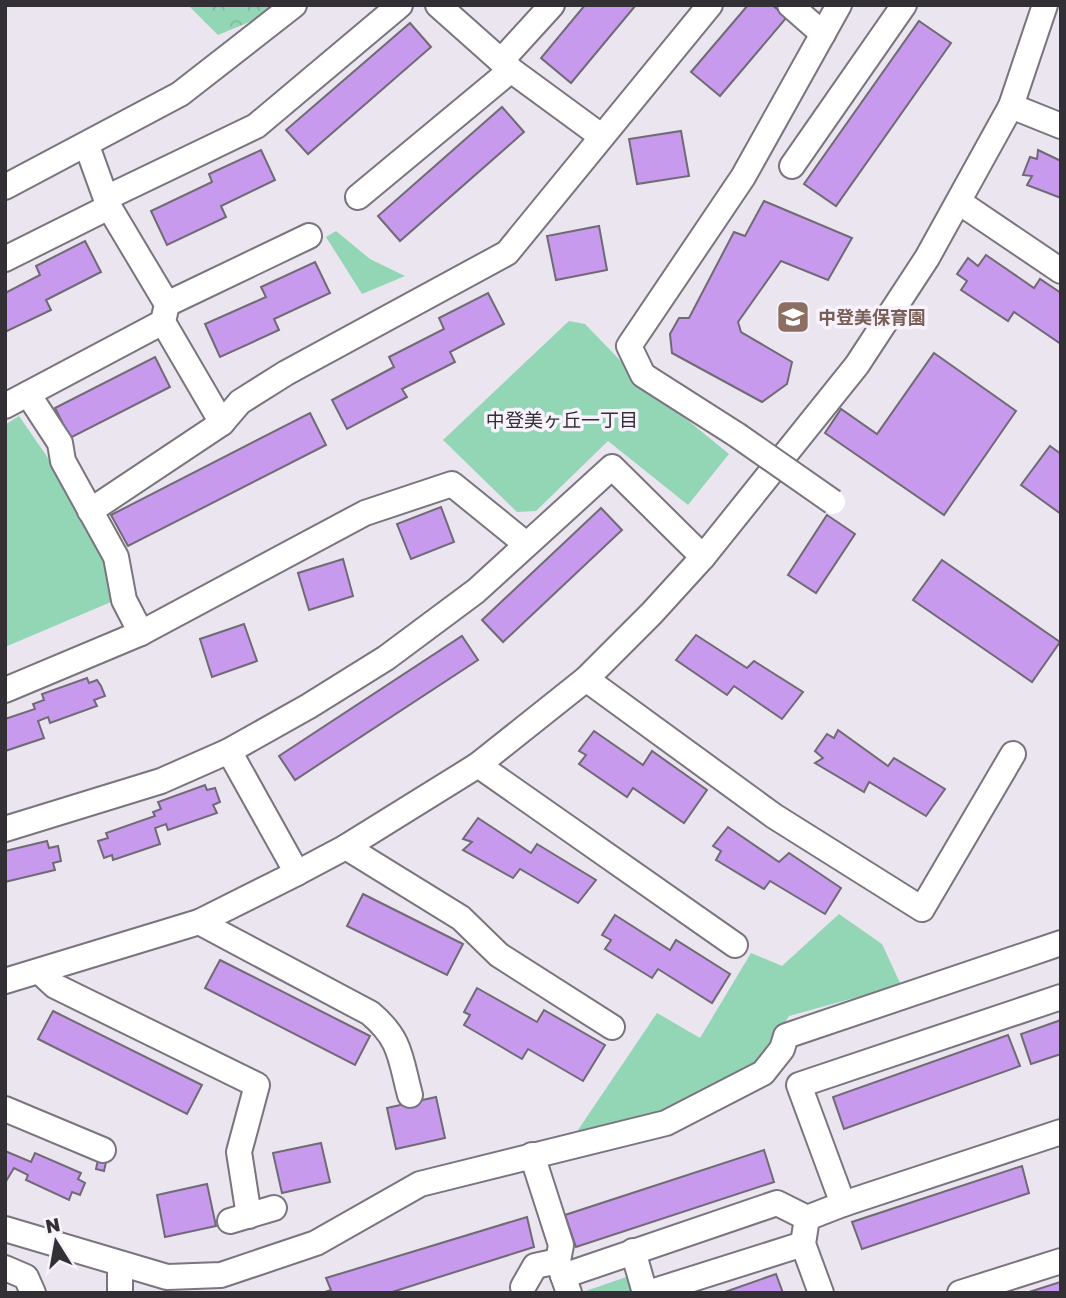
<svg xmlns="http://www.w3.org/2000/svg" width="1066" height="1298" font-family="'Golos Text','Noto Sans JP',sans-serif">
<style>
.forest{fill:url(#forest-crowns)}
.park{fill:#93d6b5}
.building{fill:#c89aed;stroke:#6f6a73;stroke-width:2}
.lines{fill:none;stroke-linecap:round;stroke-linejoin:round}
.minor-casing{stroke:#79747e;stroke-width:28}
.minor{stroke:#fff;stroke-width:24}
.minor-bridge-casing{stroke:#79747e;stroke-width:28;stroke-linecap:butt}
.minor-bridge{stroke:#fff;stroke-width:24}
.labels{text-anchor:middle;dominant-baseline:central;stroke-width:7;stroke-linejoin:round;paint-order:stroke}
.education-label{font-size:18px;font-weight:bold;fill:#785e54;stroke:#f8f2fd;text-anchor:start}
.neighbourhood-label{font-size:19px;fill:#323034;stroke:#f8f2fd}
</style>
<defs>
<pattern id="forest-crowns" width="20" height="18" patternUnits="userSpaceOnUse" patternTransform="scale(1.75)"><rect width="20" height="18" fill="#93d6b5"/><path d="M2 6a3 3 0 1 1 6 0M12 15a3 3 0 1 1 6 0" fill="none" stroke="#7fb89c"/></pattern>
</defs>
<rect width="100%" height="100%" fill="#eae5ef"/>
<path class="forest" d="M188,5H281L276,11L218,35Z"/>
<g class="park">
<path d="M336,231L370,259L405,276L362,294L326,237Z"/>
<path d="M569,321L585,324L642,383L729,454L688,505L608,441L536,511L517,512L443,440Z"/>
<path d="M19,416L57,471L109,561L118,599L5,647V425Z"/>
<path d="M839,914L882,944L901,985L789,1016L759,1065L664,1114L576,1133L657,1013L700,1038L751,953L782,966Z"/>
<path d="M632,1275L638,1293H580Z"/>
</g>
<g class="building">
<path d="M585,5H636L571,83L541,58Z"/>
<path d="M748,5H772L787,17L720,96L691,72Z"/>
<path d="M919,21L951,43L836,206L804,184Z"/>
<path d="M410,23L431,47L308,154L286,130Z"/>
<path d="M502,107L524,132L400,241L378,216Z"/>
<path d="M681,131L689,176L637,184L629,139Z"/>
<path d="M261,150L275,180L221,206L226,217L167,245L151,211L212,182L209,174Z"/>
<path d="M1038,150L1061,161V198L1027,185L1032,176L1023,175L1030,157L1037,159Z"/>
<path d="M764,201L852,238L828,280L781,261L738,322L741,332L792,362L787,384L762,402L672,353L670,334L679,318H689L734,232L745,236Z"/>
<path d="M599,226L607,270L556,280L547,236Z"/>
<path d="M85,241L101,272L46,300L51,310L5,332V293L40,275L36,266Z"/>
<path d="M986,255L1034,288L1040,279L1061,293V344L1014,312L1008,321L961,290L967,281L957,274L968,258L978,266Z"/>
<path d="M315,262L330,293L274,319L279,330L220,357L205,324L266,297L261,287Z"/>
<path d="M488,293L504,324L450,352L455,362L402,389L407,397L347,429L332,400L394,367L389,357L444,329L439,318Z"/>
<path d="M934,353L1016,411L944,515L825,433L841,409L877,434Z"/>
<path d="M155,357L170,387L70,438L55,408Z"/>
<path d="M310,413L326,445L128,546L111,515Z"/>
<path d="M1050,446L1061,454V514L1021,485Z"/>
<path d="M441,507L454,542L411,559L397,524Z"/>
<path d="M601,508L622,530L503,642L482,620Z"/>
<path d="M827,515L855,534L816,593L788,575Z"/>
<path d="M343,559L353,596L309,610L298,573Z"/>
<path d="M942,560L1060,642L1032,682L913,600Z"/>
<path d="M244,624L257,661L212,677L200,639Z"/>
<path d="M696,635L747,668L754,661L803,692L782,719L734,686L727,695L676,660Z"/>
<path d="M462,636L478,660L295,780L279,756Z"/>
<path d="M87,678L89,683L97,680L101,686L105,696L94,700L97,706L50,723L48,717L38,721L44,738L5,751V719L35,709L33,704L44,700L42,694Z"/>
<path d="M838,730L888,766L894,758L945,789L926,816L869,782L864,792L815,763L823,758L815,751L827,734L834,738Z"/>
<path d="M594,731L643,765L652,751L707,790L684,823L633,788L627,797L579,764L586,755L579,751Z"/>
<path d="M205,785L207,790L215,788L220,802L213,805L217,813L168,830L166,824L155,828L160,844L113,860L112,855L104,858L98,841L108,838L106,833L155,816L153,812L161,809L158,802Z"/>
<path d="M478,818L531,853L537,844L596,880L578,903L520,869L513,878L463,850L472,842L463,839Z"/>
<path d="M728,827L779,862L789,853L841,888L825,914L770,881L764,889L716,860L721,851L713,846Z"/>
<path d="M47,841L49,848L58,846L61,861L53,863L55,870L5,882V851Z"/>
<path d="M363,894L463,944L447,975L347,926Z"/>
<path d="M615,915L670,950L676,940L730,974L712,1003L658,969L652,978L605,949L611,940L602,935Z"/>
<path d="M220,960L370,1036L355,1065L205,988Z"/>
<path d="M477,988L537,1022L544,1010L605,1045L583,1081L528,1049L522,1059L464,1025L470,1015L464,1012Z"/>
<path d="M53,1011L202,1085L187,1114L38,1039Z"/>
<path d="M1061,1020V1054L1031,1064L1021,1034Z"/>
<path d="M1008,1035L1020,1066L844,1129L833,1097Z"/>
<path d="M436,1097L445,1138L396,1149L387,1108Z"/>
<path d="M321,1143L330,1182L282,1193L273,1153Z"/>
<path d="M764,1150L774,1182L576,1247L565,1215Z"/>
<path d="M5,1151L31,1162L35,1153L81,1173L78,1179L85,1183L80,1195L72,1192L69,1200L26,1180L28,1175L14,1168L5,1183Z"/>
<path d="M98,1160L106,1162L104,1171L96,1169Z"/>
<path d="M1022,1166L1029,1193L862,1249L852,1222Z"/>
<path d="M207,1184L216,1226L165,1237L157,1195Z"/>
<path d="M527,1217L534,1247L389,1293H322L331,1290L326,1278Z"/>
<path d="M776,1274L783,1293H722Z"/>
<path d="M1060,1282L1061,1293H1026Z"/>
</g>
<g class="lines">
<defs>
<g id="minor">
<path d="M438,5L511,70L601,136"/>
<path d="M790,5L823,34"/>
<path d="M501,61L552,5"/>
<path d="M1011,106L1061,126"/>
<path d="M87,146L109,207L167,304L163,322L222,423L90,511"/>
<path d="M792,166L904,5"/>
<path d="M5,187L180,94L294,5"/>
<path d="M358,197L511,70"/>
<path d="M106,198L256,126L400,5"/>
<path d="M959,202L1061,271"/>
<path d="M5,259L109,207"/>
<path d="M167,304L309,236"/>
<path d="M28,394L60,443L63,461L116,557L124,600L141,633"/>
<path d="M5,406L163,322"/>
<path d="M222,423L240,402L286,373L507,253L710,5"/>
<path d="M737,435L643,375L629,346L743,177L839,5"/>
<path d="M586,679L774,816L922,909L1013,754"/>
<path d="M5,690L141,633L365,513L452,484L526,544"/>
<path d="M229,751L297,873"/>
<path d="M478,765L735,945"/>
<path d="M5,829L161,781L229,751L309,706L386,658L476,591L612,467L703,557"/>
<path d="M346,847L461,918L499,955L612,1027"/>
<path d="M199,922L370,1013C401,1039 400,1057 410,1095"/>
<path d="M41,973L55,986L257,1085L239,1152L249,1216"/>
<path d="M5,981L199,922L297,873L346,847L478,765L586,679L652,613L703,557L857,365L927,258L1011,106L1045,5"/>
<path d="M5,1109L103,1150"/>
<path d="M532,1155L561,1245L558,1261L569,1293"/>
<path d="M843,1204L1061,1132"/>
<path d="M230,1221L274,1208"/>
<path d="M5,1229L167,1277L221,1275L316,1243L420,1184L666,1123L763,1073L782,1049L786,1036L1061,943"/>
<path d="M633,1251L645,1293"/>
<path d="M5,1268L26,1277L33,1293"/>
<path d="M563,1276L777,1203L807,1218"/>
<path d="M523,1287L535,1266L558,1261"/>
<path d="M120,1293V1264"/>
<path d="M648,1293L803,1244"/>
<path d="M821,1293L803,1244L807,1218L843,1204L799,1085L1061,997"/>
<path d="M960,1293L1061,1261"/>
</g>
</defs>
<use href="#minor" class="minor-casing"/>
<use href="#minor" class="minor"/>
<defs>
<path id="minor-bridge" d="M737,435L833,502"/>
</defs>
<use href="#minor-bridge" class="minor-bridge-casing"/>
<use href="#minor-bridge" class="minor-bridge"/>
</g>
<defs>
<symbol id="school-square" viewBox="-11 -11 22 22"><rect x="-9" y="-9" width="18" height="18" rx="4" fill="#8d6e63" stroke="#f8f2fd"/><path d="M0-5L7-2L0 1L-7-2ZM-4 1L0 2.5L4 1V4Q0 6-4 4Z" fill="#fff"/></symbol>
</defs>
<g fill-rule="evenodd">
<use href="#school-square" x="774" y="298" width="38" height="38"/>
</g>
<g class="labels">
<g class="education-label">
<text x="818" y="317">中登美保育園</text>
</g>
<g class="neighbourhood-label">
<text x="562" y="419">中登美ヶ丘一丁目</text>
</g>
</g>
<rect width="1066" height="1298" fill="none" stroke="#323034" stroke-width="14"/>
<g transform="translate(56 1242) rotate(349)" stroke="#f8f2fd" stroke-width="5" paint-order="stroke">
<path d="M0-5L12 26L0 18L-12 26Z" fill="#323034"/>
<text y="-10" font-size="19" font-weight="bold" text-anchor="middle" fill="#323034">N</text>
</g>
</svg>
